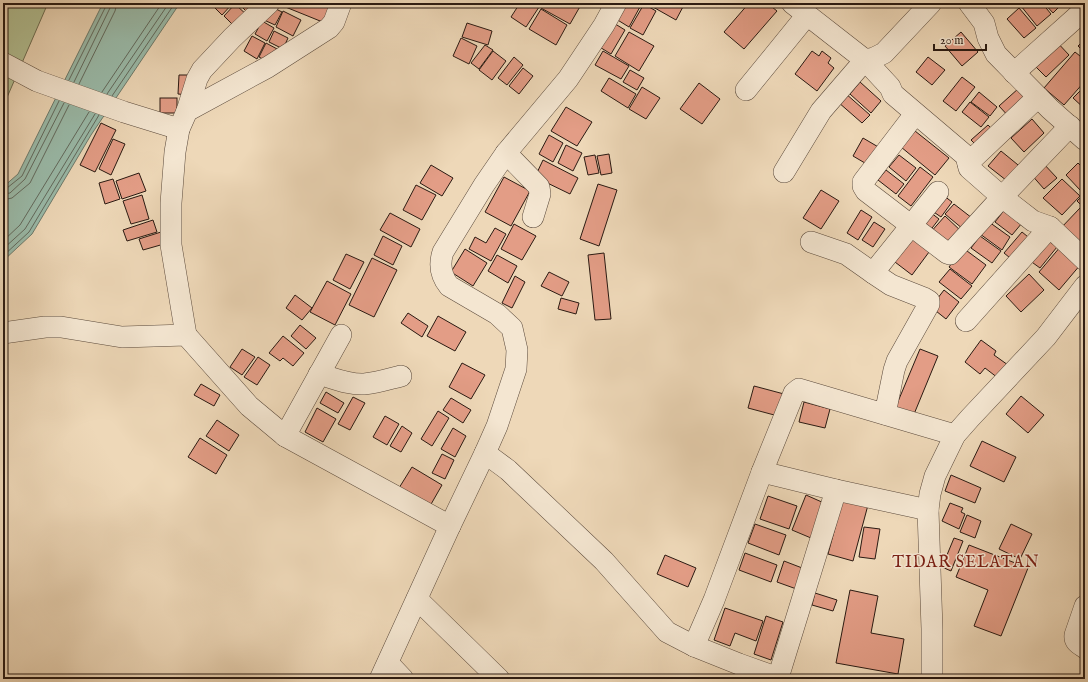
<svg xmlns="http://www.w3.org/2000/svg" width="1088" height="682" font-family="'IM FELL English',serif">
<style>
.green{fill:#b3c093;stroke:#6e6d52}
.water{fill:#9abbaa;stroke:#6d7b6d}
.lines{fill:none;stroke-linecap:round;stroke-linejoin:round}
.shore{stroke:#626a5e;stroke-width:1}
.building{fill:#e39d86;stroke:#2a1a12}
.minor-casing{stroke:#5b4a3c;stroke-width:22}
.minor{stroke:#f4e6d1;stroke-width:21}
.labels{text-anchor:middle;dominant-baseline:central;stroke-width:3;stroke-linejoin:round;paint-order:stroke}
.quarter-label{font-size:16px;letter-spacing:1px;fill:#7a1f14;stroke:#f4e6d1}
</style>
<rect width="100%" height="100%" fill="#eed8b8"/>
<filter id="stains"><feTurbulence type="fractalNoise" baseFrequency=".005" numOctaves="4"/><feColorMatrix values="0 0 0 0 .2 0 0 0 0 .09 0 0 0 0 .02 0 0 0 .5 -.17"/></filter>
<radialGradient id="worn" r=".72"><stop offset=".6" stop-color="#630" stop-opacity="0"/><stop offset="1" stop-color="#630" stop-opacity=".3"/></radialGradient>
<path class="green" d="M3,3H48L5,102L3,103Z"/>
<path class="water" d="M103,3H180L91,135L32,234L3,261V187L18,174Z"/>
<g class="lines">
<g class="shore">
<path d="M69,80L106,6V3"/>
<path d="M74,82L110,8L111,3"/>
<path d="M79,84L115,11L117,3"/>
<path d="M102,92L162,3"/>
<path d="M107,94L169,3"/>
<path d="M112,96L175,3"/>
<path d="M3,189L7,188L22,176L59,101"/>
<path d="M3,194L10,193L25,179L64,103"/>
<path d="M3,200L12,198L30,183L69,105"/>
<path d="M3,241L20,225L89,112"/>
<path d="M3,249L25,229L95,114"/>
<path d="M3,256L29,232L99,115"/>
</g>
</g>
<g class="building">
<path d="M210,3H233L222,15Z"/>
<path d="M238,3H263L251,16Z"/>
<path d="M284,3H327L337,7L330,25L283,6Z"/>
<path d="M520,3L541,4L526,27L511,17Z"/>
<path d="M543,3H582L570,24L541,8Z"/>
<path d="M625,3H638L641,5L629,27L616,19Z"/>
<path d="M655,3H685L676,20L653,7Z"/>
<path d="M749,3H767L777,11L744,49L724,32Z"/>
<path d="M1025,3H1042L1051,14L1037,26L1021,6Z"/>
<path d="M1044,3H1063L1053,13Z"/>
<path d="M235,4L249,17L237,29L224,16Z"/>
<path d="M644,4L656,11L643,35L630,28Z"/>
<path d="M270,6L282,12L275,25L264,20Z"/>
<path d="M1019,8L1036,28L1024,38L1007,19Z"/>
<path d="M541,9L567,25L556,45L529,29Z"/>
<path d="M283,11L301,20L293,36L276,27Z"/>
<path d="M262,21L274,28L267,41L255,34Z"/>
<path d="M612,22L625,30L611,54L598,46Z"/>
<path d="M467,23L492,31L488,45L462,37Z"/>
<path d="M274,31L288,38L283,49L269,42Z"/>
<path d="M629,32L654,46L639,71L615,56Z"/>
<path d="M961,32L978,52L962,66L945,46Z"/>
<path d="M252,36L265,43L257,59L244,51Z"/>
<path d="M461,38L477,46L469,64L453,56Z"/>
<path d="M1085,39V53L1078,46Z"/>
<path d="M1055,40L1069,55L1046,77L1032,63Z"/>
<path d="M266,43L279,50L272,64L259,57Z"/>
<path d="M485,45L493,50L479,69L471,63Z"/>
<path d="M493,51L506,61L492,80L479,70Z"/>
<path d="M603,51L629,66L621,79L595,65Z"/>
<path d="M812,51L819,56L822,51L831,58L828,63L834,68L817,91L795,74Z"/>
<path d="M1075,52L1085,60V81L1064,105L1044,88Z"/>
<path d="M514,57L523,65L507,85L498,78Z"/>
<path d="M928,57L945,70L932,85L916,72Z"/>
<path d="M523,68L533,76L519,94L509,86Z"/>
<path d="M630,70L644,78L637,90L623,82Z"/>
<path d="M179,75H192L191,95L178,94Z"/>
<path d="M962,77L975,87L956,111L943,101Z"/>
<path d="M609,78L636,94L628,108L601,91Z"/>
<path d="M860,82L881,101L871,113L850,94Z"/>
<path d="M699,83L720,99L702,124L680,109Z"/>
<path d="M1085,83V93L1080,89Z"/>
<path d="M642,87L660,98L646,119L629,109Z"/>
<path d="M1019,88L1031,101L1011,119L999,106Z"/>
<path d="M1080,91L1085,96V109L1073,98Z"/>
<path d="M979,92L997,107L990,116L971,102Z"/>
<path d="M845,93L870,115L862,123L838,102Z"/>
<rect x="160" y="98" width="17" height="15"/>
<path d="M970,102L989,117L981,127L962,112Z"/>
<path d="M566,107L592,122L577,146L551,131Z"/>
<path d="M1032,119L1044,133L1024,152L1011,138Z"/>
<path d="M101,123L116,130L95,172L80,165Z"/>
<path d="M988,125L996,133L980,149L971,140Z"/>
<path d="M915,131L949,158L935,175L901,147Z"/>
<path d="M549,135L563,143L553,162L539,154Z"/>
<path d="M863,138L880,148L870,166L853,156Z"/>
<path d="M113,139L125,144L111,175L99,169Z"/>
<path d="M566,145L582,153L573,171L558,163Z"/>
<path d="M1001,151L1023,169L1011,184L988,166Z"/>
<path d="M609,154L612,173L601,175L597,156Z"/>
<path d="M595,155L599,173L588,175L584,157Z"/>
<path d="M899,155L916,168L906,181L889,167Z"/>
<path d="M543,160L578,178L570,194L535,177Z"/>
<path d="M1042,162L1057,178L1044,189L1030,173Z"/>
<path d="M1078,163L1085,170V186L1080,190L1066,175Z"/>
<path d="M431,165L453,178L442,196L420,183Z"/>
<path d="M920,167L933,177L911,206L898,196Z"/>
<path d="M886,170L904,184L896,194L878,180Z"/>
<path d="M139,173L146,191L122,199L116,181Z"/>
<path d="M504,177L530,191L511,226L485,212Z"/>
<path d="M113,179L120,199L105,204L99,183Z"/>
<path d="M1062,179L1080,196L1062,215L1043,198Z"/>
<path d="M598,184L617,190L599,246L580,239Z"/>
<path d="M416,185L436,195L422,220L403,210Z"/>
<path d="M821,190L839,201L821,229L803,218Z"/>
<path d="M939,192L952,202L941,217L928,208Z"/>
<path d="M1085,193V209L1077,201Z"/>
<path d="M142,195L149,219L131,224L123,201Z"/>
<path d="M954,204L972,218L963,229L945,214Z"/>
<path d="M1080,208L1085,212V252L1060,229Z"/>
<path d="M926,209L939,219L929,232L916,223Z"/>
<path d="M1005,209L1022,223L1012,235L995,222Z"/>
<path d="M861,210L872,217L858,240L847,233Z"/>
<path d="M390,213L420,229L411,247L380,230Z"/>
<path d="M945,216L962,232L947,249L929,234Z"/>
<path d="M153,220L157,232L127,241L123,230Z"/>
<path d="M874,222L885,229L873,247L862,240Z"/>
<path d="M989,222L1010,237L1002,250L980,234Z"/>
<path d="M514,224L536,236L522,260L501,249Z"/>
<path d="M495,228L506,234L491,261L469,249L475,237L486,243Z"/>
<path d="M161,232L164,244L143,250L139,239Z"/>
<path d="M911,232L932,248L912,275L891,259Z"/>
<path d="M1022,232L1033,241L1015,262L1004,253Z"/>
<path d="M383,236L402,246L393,265L374,255Z"/>
<path d="M980,236L1001,251L992,263L971,248Z"/>
<path d="M1045,238L1057,247L1040,268L1029,260Z"/>
<path d="M1061,246L1081,264L1059,290L1039,272Z"/>
<path d="M963,248L986,265L972,284L949,267Z"/>
<path d="M465,249L487,263L473,286L451,272Z"/>
<path d="M604,253L611,319L595,320L588,255Z"/>
<path d="M346,254L364,262L350,289L333,280Z"/>
<path d="M497,255L517,266L508,283L488,271Z"/>
<path d="M372,258L397,270L374,317L349,305Z"/>
<path d="M950,269L972,286L961,299L939,282Z"/>
<path d="M549,272L569,282L562,296L541,286Z"/>
<path d="M1029,274L1044,290L1021,312L1006,296Z"/>
<path d="M515,276L525,282L512,308L502,303Z"/>
<path d="M327,281L351,294L335,325L310,312Z"/>
<path d="M944,290L959,302L946,319L931,307Z"/>
<path d="M295,295L312,308L302,320L286,308Z"/>
<path d="M561,298L579,303L576,314L558,309Z"/>
<path d="M408,313L428,326L422,337L401,323Z"/>
<path d="M438,316L466,332L455,351L427,336Z"/>
<path d="M300,325L316,338L306,349L291,336Z"/>
<path d="M283,336L304,353L293,366L283,358L280,361L269,353Z"/>
<path d="M981,340L996,351L994,355L1008,365L998,378L985,368L980,374L965,362Z"/>
<path d="M242,349L255,357L242,375L230,367Z"/>
<path d="M920,349L938,356L912,419L894,411Z"/>
<path d="M258,357L270,365L257,385L244,377Z"/>
<path d="M462,363L485,375L471,399L449,387Z"/>
<path d="M201,384L220,395L214,406L194,395Z"/>
<path d="M754,386L784,394L778,416L748,408Z"/>
<path d="M326,392L344,403L338,413L320,403Z"/>
<path d="M1021,396L1044,415L1028,433L1006,414Z"/>
<path d="M353,397L365,403L350,430L338,424Z"/>
<path d="M451,398L471,410L463,423L443,410Z"/>
<path d="M804,402L830,409L825,428L799,422Z"/>
<path d="M317,408L336,419L323,442L305,432Z"/>
<path d="M438,411L449,418L432,446L421,439Z"/>
<path d="M385,416L399,424L387,445L373,437Z"/>
<path d="M217,420L239,435L229,451L206,436Z"/>
<path d="M402,426L412,433L401,452L390,446Z"/>
<path d="M453,428L466,436L455,457L441,449Z"/>
<path d="M200,438L227,455L216,474L188,457Z"/>
<path d="M982,441L1016,457L1004,482L970,466Z"/>
<path d="M442,454L454,460L445,479L432,473Z"/>
<path d="M412,467L442,485L430,506L399,488Z"/>
<path d="M951,475L981,488L975,503L945,491Z"/>
<path d="M806,495L824,503L811,538L792,530Z"/>
<path d="M768,496L797,506L789,529L760,519Z"/>
<path d="M843,498L868,505L853,561L828,554Z"/>
<path d="M950,503L963,508L961,512L965,514L959,529L942,521Z"/>
<path d="M967,515L981,521L975,538L960,532Z"/>
<path d="M755,524L786,535L779,555L748,543Z"/>
<path d="M1011,524L1032,534L1020,559L999,549Z"/>
<path d="M864,527L880,529L875,559L859,557Z"/>
<path d="M954,538L963,541L951,571L942,567Z"/>
<path d="M969,545L1028,568L1001,636L974,626L988,590L956,577Z"/>
<path d="M745,553L777,565L771,582L739,570Z"/>
<path d="M665,555L696,568L688,587L657,574Z"/>
<path d="M784,561L810,571L802,591L777,582Z"/>
<path d="M850,590L878,596L871,633L904,639L898,674L836,663Z"/>
<path d="M815,593L837,600L833,611L812,605Z"/>
<path d="M725,608L763,621L756,641L735,633L730,646L714,640Z"/>
<path d="M766,616L783,622L771,660L754,654Z"/>
</g>
<g class="lines">
<defs>
<g id="minor">
<path d="M792,3L865,60L890,87L893,94L966,156L969,168L1002,197L1033,221L1050,227L1085,260"/>
<path d="M969,3L984,23L988,38L996,54L1050,109L1085,140"/>
<path d="M3,63L37,81L124,112L179,129"/>
<path d="M1014,73L1082,12"/>
<path d="M746,90L807,15"/>
<path d="M187,111L197,79L202,70L232,38L269,3"/>
<path d="M915,114L863,182V186L866,191L947,253L950,254L1002,197L1070,126"/>
<path d="M506,153L539,187L540,194L533,217"/>
<path d="M968,163L1038,97"/>
<path d="M784,172L821,111L865,60L874,58L884,53L931,3"/>
<path d="M811,242L846,254L873,273"/>
<path d="M966,321L1050,227"/>
<path d="M3,333L45,327H61L122,337L186,335L249,406L285,436L450,526"/>
<path d="M186,335L171,245V203L175,152L179,129L187,111L268,67L329,28L334,22L341,3"/>
<path d="M319,374C333,378 349,385 364,384C377,383 389,379 401,376"/>
<path d="M885,414L894,370L897,361L929,304V301L924,298L891,285L873,273L938,192"/>
<path d="M285,436L341,335"/>
<path d="M485,453L508,470L604,561L667,632L694,646L739,664L781,679"/>
<path d="M762,472L794,393L799,389L955,435"/>
<path d="M417,599L499,679"/>
<path d="M1085,606L1075,635C1074,642 1079,644 1085,648"/>
<path d="M694,646L714,600L762,472L836,490L928,510"/>
<path d="M388,663L403,679"/>
<path d="M778,678L836,490"/>
<path d="M380,679L450,526L485,453L497,426L516,369L517,350L512,328L497,314L449,286C441,276 439,264 443,252L484,185L506,153L568,79L604,25L616,3"/>
<path d="M932,679V629L928,510L930,494L935,476L955,435L970,418L1046,337L1085,286"/>
</g>
</defs>
<use href="#minor" class="minor-casing"/>
<use href="#minor" class="minor"/>
</g>
<g class="labels">
<g class="quarter-label">
<text x="966" y="563">TIDAR SELATAN</text>
</g>
</g>
<rect width="1088" height="682" fill="none" stroke="#eed8b8" stroke-width="16"/>
<rect x="4" y="4" width="1080" height="674" fill="none" stroke="#2a1a12" stroke-width="2"/>
<rect x="8" y="8" width="1072" height="666" fill="none" stroke="#2a1a12"/>
<path d="M934 44v6h52v-6" fill="none" stroke="#2a1a12" stroke-width="2"/>
<text x="940" y="44" font-size="12" fill="#2a1a12" stroke="#f4e6d1" stroke-width="3" paint-order="stroke">20 m</text>
<rect width="100%" height="100%" filter="url(#stains)"/>
<rect width="100%" height="100%" fill="url(#worn)"/>
</svg>
